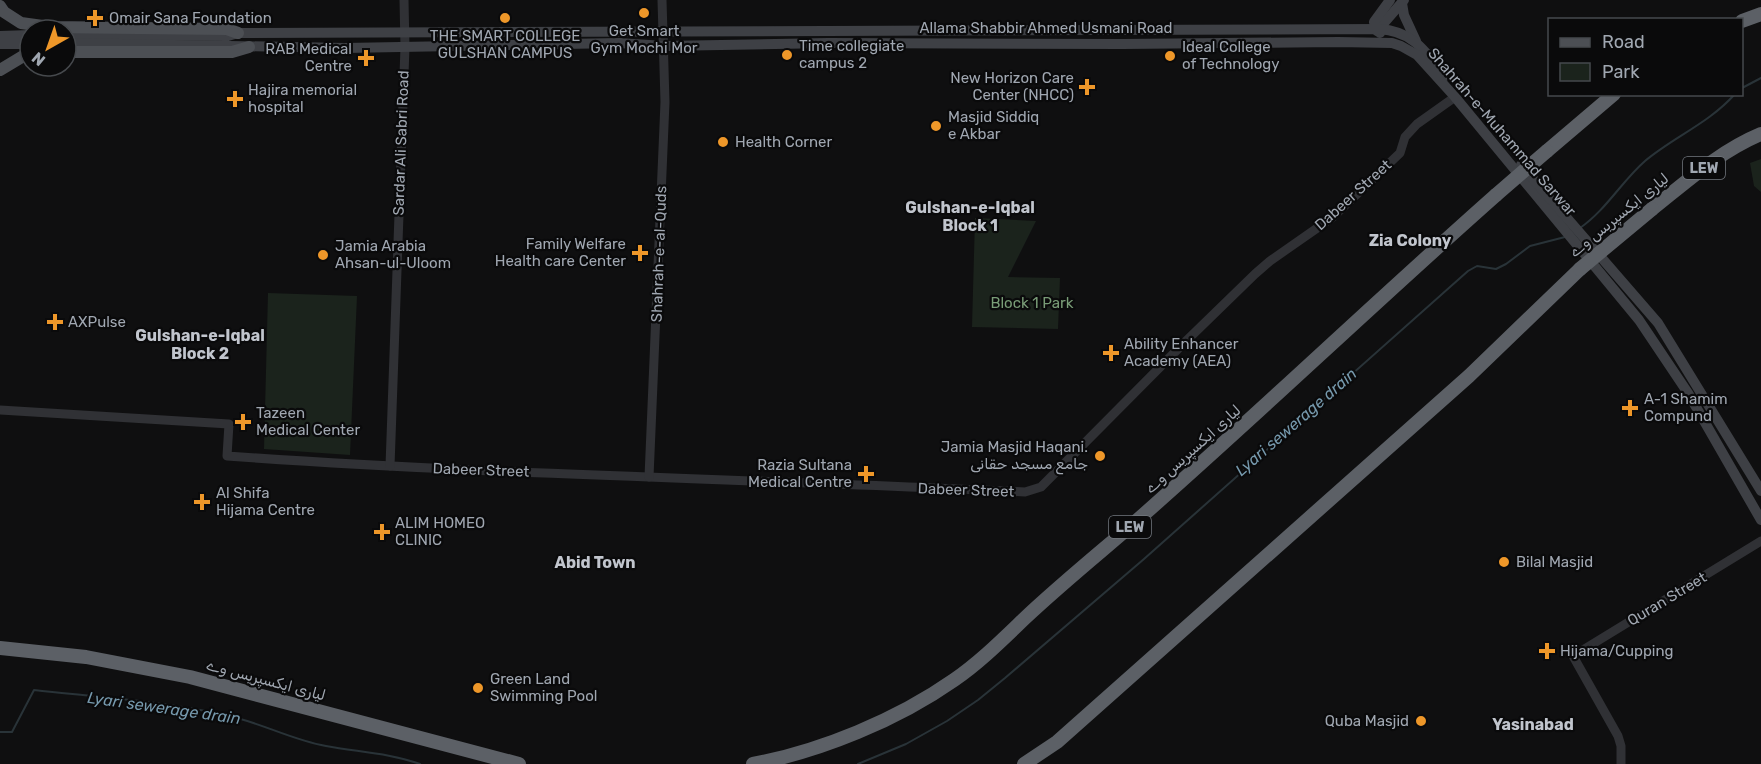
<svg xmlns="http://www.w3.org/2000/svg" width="1761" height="764" font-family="Rubik,'Noto Sans Arabic',sans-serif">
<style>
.green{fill:#1b231c}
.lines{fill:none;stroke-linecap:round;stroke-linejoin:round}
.stream{stroke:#293338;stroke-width:2}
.tertiary{stroke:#303135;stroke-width:9}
.secondary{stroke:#3e4045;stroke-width:10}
.primary{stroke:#4c4f54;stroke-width:12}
.motorway{stroke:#5c6066;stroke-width:14}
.motorway-bridge{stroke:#5c6066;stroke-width:14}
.poi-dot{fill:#ee9729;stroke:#0a0a0b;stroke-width:2}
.labels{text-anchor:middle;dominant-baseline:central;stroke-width:4.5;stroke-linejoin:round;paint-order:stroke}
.shield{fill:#0a0a0b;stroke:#73787f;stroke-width:1.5}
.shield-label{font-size:14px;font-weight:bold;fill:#a0a7b1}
.poi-label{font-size:15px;fill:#a0a7b1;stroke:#0a0a0b;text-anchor:start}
.street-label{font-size:15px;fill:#a0a7b1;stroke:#0a0a0b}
.park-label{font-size:15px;fill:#799c77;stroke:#0a0a0b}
.neighbourhood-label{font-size:16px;font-weight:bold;fill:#c1c5cd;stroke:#0a0a0b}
.water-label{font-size:16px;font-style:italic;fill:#7699ad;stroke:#0a0a0b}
</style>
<rect width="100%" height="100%" fill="#0f0f10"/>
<g class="green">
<path d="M1761,159V192L1754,186L1750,163Z"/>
<path d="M975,218L1036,221L1008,277L1060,278L1058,329L972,327Z"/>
<path d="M268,293L357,296L350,455L264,449Z"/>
</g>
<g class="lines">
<g class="stream">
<path d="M1742,88L1761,78"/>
<path d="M1580,228C1606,210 1622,181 1645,161C1675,136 1708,124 1735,94"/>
<path d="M0,732H12L34,690C98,697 162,701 225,715C260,722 291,740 326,746C358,752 389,753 420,764"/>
<path d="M858,764L906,744L947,721L978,700L1005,678L1144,559L1468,271L1477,266L1496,269L1506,264L1530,246L1565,237"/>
</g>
<g class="tertiary">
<path d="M0,410L229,424L227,456C492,475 759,479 1025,492L1041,487L1182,345L1255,274L1270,261L1333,217L1400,153L1405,137L1417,124L1455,97"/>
<path d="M390,466L405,47L404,0"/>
<path d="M649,477L665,102L662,0"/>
<path d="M1621,764V746L1618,736L1573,656L1761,541"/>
</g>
<g class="secondary">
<path d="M1402,3L1404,15L1416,41"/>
<path d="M1377,31L1404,0"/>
<path d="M1380,33L1375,27L1374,22L1390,0"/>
<path d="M66,35L228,36L238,33L1379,29C1413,31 1425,51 1445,76"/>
<path d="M0,36L30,35"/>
<path d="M66,43L345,48L619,43L664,46L828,43L1123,44L1338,42L1392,43L1401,46L1417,55L1455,97L1639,320L1688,393L1761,520"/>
<path d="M0,44H30"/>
<path d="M1521,165L1658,323L1761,491"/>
</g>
<g class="primary">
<path d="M0,6L4,12L21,23L50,27L227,29L238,33"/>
<path d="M66,52H232L249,47"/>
<path d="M0,70L30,52"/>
</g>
<g class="motorway">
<path d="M1742,21L1761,14"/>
<path d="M1547,151L1614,94"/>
<path d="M1652,209C1686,182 1720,151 1761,134"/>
<path d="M0,648L86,657L190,677L519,764"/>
<path d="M753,764C821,751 897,720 954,680C980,662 1002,640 1025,618C1060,585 1097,555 1133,524C1256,416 1374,303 1496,195"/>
<path d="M1024,764L1057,742L1469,376L1580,269"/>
</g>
<g class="motorway-bridge">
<path d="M1496,195L1547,151"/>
<path d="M1580,269L1652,209"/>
</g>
</g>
<g class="poi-dot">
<circle cx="644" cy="13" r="6"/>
<path d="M92 9h6v6h6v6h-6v6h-6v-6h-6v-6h6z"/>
<circle cx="505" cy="18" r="6"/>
<circle cx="787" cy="55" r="6"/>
<circle cx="1170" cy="56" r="6"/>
<path d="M363 49h6v6h6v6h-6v6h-6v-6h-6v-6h6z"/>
<path d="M1084 78h6v6h6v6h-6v6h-6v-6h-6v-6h6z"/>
<path d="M232 90h6v6h6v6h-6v6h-6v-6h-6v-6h6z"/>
<circle cx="936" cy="126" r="6"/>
<circle cx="723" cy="142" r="6"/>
<path d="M637 244h6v6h6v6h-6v6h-6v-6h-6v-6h6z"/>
<circle cx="323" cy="255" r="6"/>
<path d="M52 313h6v6h6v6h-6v6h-6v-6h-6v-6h6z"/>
<path d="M1108 344h6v6h6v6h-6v6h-6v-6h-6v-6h6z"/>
<path d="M1627 399h6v6h6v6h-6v6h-6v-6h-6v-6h6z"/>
<path d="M240 413h6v6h6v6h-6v6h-6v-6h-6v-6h6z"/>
<circle cx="1100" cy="456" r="6"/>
<path d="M863 465h6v6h6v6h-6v6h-6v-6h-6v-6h6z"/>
<path d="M199 493h6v6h6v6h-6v6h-6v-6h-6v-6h6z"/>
<path d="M379 523h6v6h6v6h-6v6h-6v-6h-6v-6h6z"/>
<circle cx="1504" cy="562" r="6"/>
<path d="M1544 642h6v6h6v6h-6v6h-6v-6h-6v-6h6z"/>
<circle cx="478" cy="688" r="6"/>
<circle cx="1421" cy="721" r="6"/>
</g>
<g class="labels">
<g class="shield">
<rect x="1683" y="157" width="42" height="22" rx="4.5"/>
<rect x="1109" y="516" width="42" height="22" rx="4.5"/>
</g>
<g class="shield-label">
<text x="1704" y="168">LEW</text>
<text x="1130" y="527">LEW</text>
</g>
<g class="poi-label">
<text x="109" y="18">Omair Sana Foundation</text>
<text x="644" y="31" text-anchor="middle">Get Smart<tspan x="644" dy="17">Gym Mochi Mor</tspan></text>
<text x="505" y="36" text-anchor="middle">THE SMART COLLEGE<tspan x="505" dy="17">GULSHAN CAMPUS</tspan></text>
<text x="799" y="46">Time collegiate<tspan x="799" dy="17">campus 2</tspan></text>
<text x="1182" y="47">Ideal College<tspan x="1182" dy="17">of Technology</tspan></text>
<text x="352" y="49" text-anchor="end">RAB Medical<tspan x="352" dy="17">Centre</tspan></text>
<text x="1074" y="78" text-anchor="end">New Horizon Care<tspan x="1074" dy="17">Center (NHCC)</tspan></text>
<text x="248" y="90">Hajira memorial<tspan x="248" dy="17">hospital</tspan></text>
<text x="948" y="117">Masjid Siddiq<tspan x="948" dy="17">e Akbar</tspan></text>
<text x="735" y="142">Health Corner</text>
<text x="626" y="244" text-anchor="end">Family Welfare<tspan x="626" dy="17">Health care Center</tspan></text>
<text x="335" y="246">Jamia Arabia<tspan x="335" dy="17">Ahsan-ul-Uloom</tspan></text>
<text x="68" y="322">AXPulse</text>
<text x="1124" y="344">Ability Enhancer<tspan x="1124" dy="17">Academy (AEA)</tspan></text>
<text x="1644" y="399">A-1 Shamim<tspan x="1644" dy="17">Compund</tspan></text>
<text x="256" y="413">Tazeen<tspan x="256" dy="17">Medical Center</tspan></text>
<text x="1088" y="447" text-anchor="end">Jamia Masjid Haqani.<tspan x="1088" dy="17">جامع مسجد حقانی</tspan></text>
<text x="852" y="465" text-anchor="end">Razia Sultana<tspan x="852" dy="17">Medical Centre</tspan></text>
<text x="216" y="493">Al Shifa<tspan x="216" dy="17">Hijama Centre</tspan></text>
<text x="395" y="523">ALIM HOMEO<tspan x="395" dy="17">CLINIC</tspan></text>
<text x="1516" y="562">Bilal Masjid</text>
<text x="1560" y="651">Hijama/Cupping</text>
<text x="490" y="679">Green Land<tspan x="490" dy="17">Swimming Pool</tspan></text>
<text x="1409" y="721" text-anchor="end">Quba Masjid</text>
</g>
<g class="street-label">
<text x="1046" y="28">Allama Shabbir Ahmed Usmani Road</text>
<text transform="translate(1502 132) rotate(49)">Shahrah-e-Muhammad Sarwar</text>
<text transform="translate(401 143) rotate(-88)">Sardar Ali Sabri Road</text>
<text transform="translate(1353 195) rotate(-42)">Dabeer Street</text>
<text transform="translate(1619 215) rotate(-39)">لیاری ایکسپریس وے</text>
<text transform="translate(659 254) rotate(-88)">Shahrah-e-al-Quds</text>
<text transform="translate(1193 449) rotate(-42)">لیاری ایکسپریس وے</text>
<text transform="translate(481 470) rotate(2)">Dabeer Street</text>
<text transform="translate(966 490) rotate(2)">Dabeer Street</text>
<text transform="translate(1667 599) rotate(-31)">Quran Street</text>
<text transform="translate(266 680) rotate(15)">لیاری ایکسپریس وے</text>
</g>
<g class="park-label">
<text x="1032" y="303">Block 1 Park</text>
</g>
<g class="neighbourhood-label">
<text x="970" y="207">Gulshan-e-Iqbal<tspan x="970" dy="18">Block 1</tspan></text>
<text x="1410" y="240">Zia Colony</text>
<text x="200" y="335">Gulshan-e-Iqbal<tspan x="200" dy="18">Block 2</tspan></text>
<text x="595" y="562">Abid Town</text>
<text x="1533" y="724">Yasinabad</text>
</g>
<g class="water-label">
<text transform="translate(1296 422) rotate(-41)">Lyari sewerage drain</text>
<text transform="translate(164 708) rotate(8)">Lyari sewerage drain</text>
</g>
</g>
<rect x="1548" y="18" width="195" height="78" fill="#0a0a0b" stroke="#46494d" stroke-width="1.5"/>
<rect x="1560" y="38" width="30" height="9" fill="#4c4f54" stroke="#46494d" stroke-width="1.5"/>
<text x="1602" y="48" font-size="18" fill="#a0a7b1">Road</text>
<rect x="1560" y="63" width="30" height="18" fill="#1b231c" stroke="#46494d" stroke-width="1.5"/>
<text x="1602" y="78" font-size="18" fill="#a0a7b1">Park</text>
<g transform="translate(48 48) rotate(220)"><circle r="28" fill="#0a0a0b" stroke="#46494d" stroke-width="1.5"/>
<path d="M0-4.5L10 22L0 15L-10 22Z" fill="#ee9729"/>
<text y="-9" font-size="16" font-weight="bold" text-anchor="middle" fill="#a0a7b1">N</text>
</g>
</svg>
